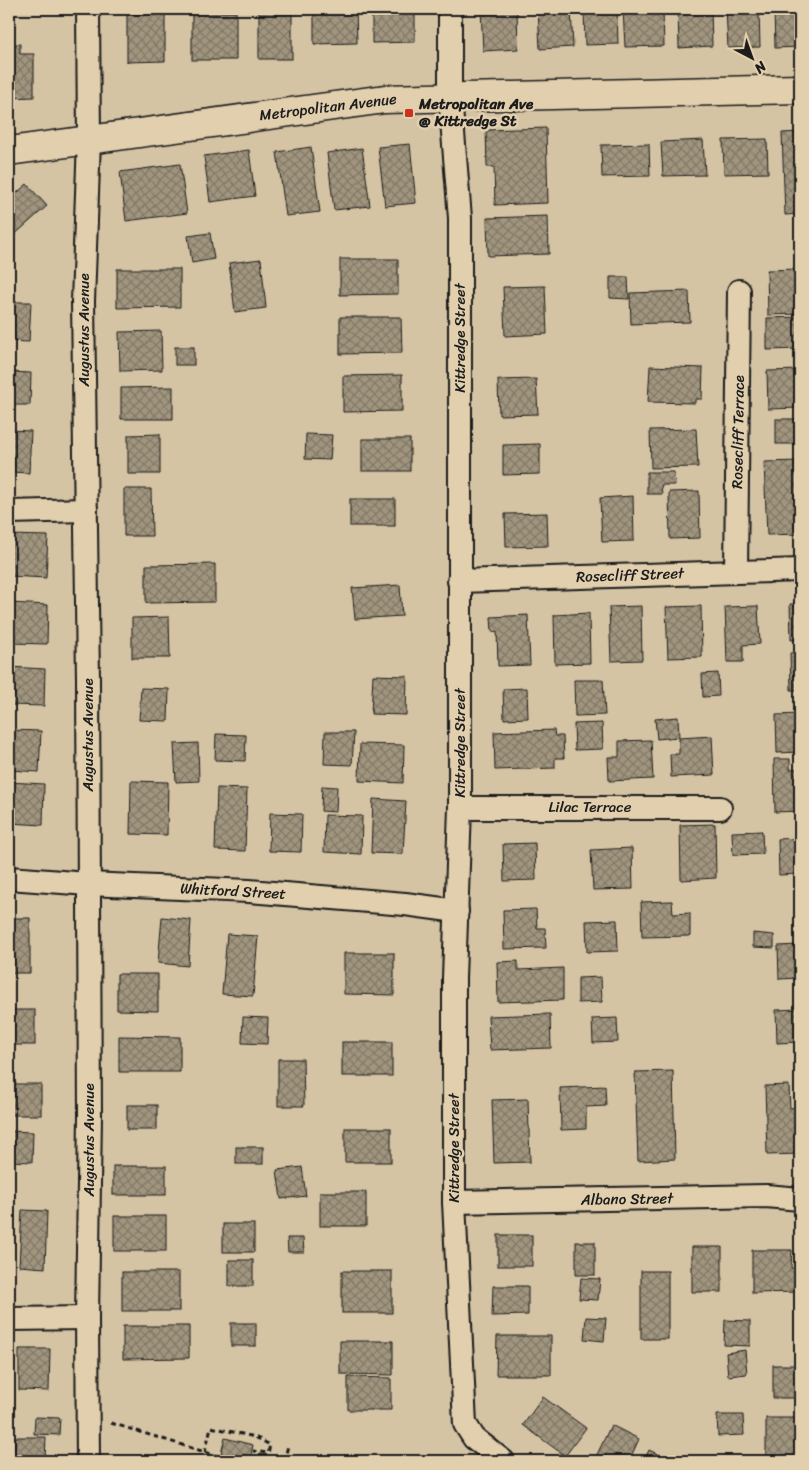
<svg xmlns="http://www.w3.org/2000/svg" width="809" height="1470" font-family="Sriracha,sans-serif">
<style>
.building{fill:url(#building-cross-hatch);stroke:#1c1c1c}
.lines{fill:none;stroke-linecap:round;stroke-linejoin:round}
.street-casing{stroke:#1c1c1c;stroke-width:26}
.secondary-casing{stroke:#1c1c1c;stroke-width:31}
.path{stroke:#1c1c1c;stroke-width:3;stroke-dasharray:5 4;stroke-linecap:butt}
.street{stroke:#e1cfad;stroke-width:22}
.secondary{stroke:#e1cfad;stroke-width:28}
.poi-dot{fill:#c8321e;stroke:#e1cfad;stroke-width:2}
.labels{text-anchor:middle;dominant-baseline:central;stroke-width:5;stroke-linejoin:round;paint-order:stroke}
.poi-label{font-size:15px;font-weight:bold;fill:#1c1c1c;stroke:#e1cfad;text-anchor:start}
.street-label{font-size:15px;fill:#1c1c1c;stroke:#e1cfad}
</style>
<defs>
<pattern id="building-cross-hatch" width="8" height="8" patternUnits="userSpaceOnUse" patternTransform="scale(1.25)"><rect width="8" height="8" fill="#a1957e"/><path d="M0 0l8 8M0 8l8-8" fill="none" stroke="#827966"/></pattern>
</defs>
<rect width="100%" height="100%" fill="#d5c4a4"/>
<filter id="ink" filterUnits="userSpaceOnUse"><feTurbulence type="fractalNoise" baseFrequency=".02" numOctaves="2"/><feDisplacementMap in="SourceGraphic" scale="10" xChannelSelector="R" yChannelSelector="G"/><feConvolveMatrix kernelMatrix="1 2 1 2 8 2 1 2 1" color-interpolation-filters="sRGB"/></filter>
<g filter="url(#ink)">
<g class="building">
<rect x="259" y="9" width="33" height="50"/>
<path d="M314,9H356L357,43L314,44Z"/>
<path d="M372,9H415V42L372,43Z"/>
<path d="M481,9H517L518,49L483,51Z"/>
<path d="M538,9H571L573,47L540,49Z"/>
<path d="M584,9H617L618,44L585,45Z"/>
<path d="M623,9H663L664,46L625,47Z"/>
<path d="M678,9H711L712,46L679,48Z"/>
<path d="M726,9H759L760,47L728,48Z"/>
<path d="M774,9H800V47L775,48Z"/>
<rect x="192" y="12" width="44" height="48"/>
<path d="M127,14H165V61L127,62Z"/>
<path d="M9,44H20V54H34V97L9,98Z"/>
<path d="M546,128L548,203L495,205L494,167H487L486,130Z"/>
<path d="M800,132V214L785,215L782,133Z"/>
<path d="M767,139L768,173L724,174L723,140Z"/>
<path d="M703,140L705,175L663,176L661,142Z"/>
<path d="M410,144L416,203L385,206L378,147Z"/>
<path d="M649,144L650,176L602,177L601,145Z"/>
<path d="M311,147L320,212L286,216L277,152Z"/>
<path d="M362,148L370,206L334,210L327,153Z"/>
<path d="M249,150L255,196L210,202L204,156Z"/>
<path d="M180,164L187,213L126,221L120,172Z"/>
<path d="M27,184L47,206L12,237L9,233V200Z"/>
<path d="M548,216L549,254L488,256L487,218Z"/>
<path d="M210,233L214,259L192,263L188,236Z"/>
<path d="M261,259L266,308L235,312L229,263Z"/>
<path d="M340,259H398V294L340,295Z"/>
<path d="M117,269H180V307L117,308Z"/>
<path d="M800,269V314L768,315L767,270Z"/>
<path d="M610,277H628L629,299L610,298Z"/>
<path d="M545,286L547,334L505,336L503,287Z"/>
<path d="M689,291L690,322L631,324L630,293Z"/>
<path d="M9,302H31L29,342L9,341Z"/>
<path d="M340,317H401L402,353L340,354Z"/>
<path d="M800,317V349L767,350V318Z"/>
<path d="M161,331L162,370L120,371L119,332Z"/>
<rect x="175" y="347" width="19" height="18"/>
<path d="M650,366L703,368L702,399H695V403L648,402Z"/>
<path d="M800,370V408L768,409L767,371Z"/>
<path d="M9,372L31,373L30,405H9Z"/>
<path d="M402,375V411L343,412V376Z"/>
<path d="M536,379L538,414L499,415L498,380Z"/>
<path d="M173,387V419H121V388Z"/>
<rect x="776" y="419" width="24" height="25"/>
<path d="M696,429L698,467L651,468L650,430Z"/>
<path d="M9,430L31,431L29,473L9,472Z"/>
<path d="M160,434V474H128V435Z"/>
<path d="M306,434L332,435L330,460L305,459Z"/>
<rect x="362" y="439" width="48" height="32"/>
<path d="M540,444V474L503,475V445Z"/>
<path d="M800,461V534L767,535L764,462Z"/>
<path d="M647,472H674L675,485H661L662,494H647Z"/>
<path d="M124,489H151L152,536H124Z"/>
<path d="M699,491L700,538L670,539L669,492Z"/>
<path d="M633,496L634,541L602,542L600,498Z"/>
<rect x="350" y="499" width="45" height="27"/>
<path d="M547,513L548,546L506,547L505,514Z"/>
<path d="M9,535L48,536L46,578L9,576Z"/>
<path d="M215,564V602L146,603V565Z"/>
<path d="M400,585L402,616L355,619L352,588Z"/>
<path d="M9,603L48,605L47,644L9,643Z"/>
<path d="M790,604H800V639L791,640Z"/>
<path d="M641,606L642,660L611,661L609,607Z"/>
<path d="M701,606L702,657L668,658L666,607Z"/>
<path d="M758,606L760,644L743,645V662H727L725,607Z"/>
<path d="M589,613L590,663L555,664L554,615Z"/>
<path d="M528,615L530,665L498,666L497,631L492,632L491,617Z"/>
<path d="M169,617L170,658H132V618Z"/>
<path d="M800,652V690H791L790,653Z"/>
<path d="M9,667L45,669L44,706L9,705Z"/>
<path d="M718,673L719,696L703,697L702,674Z"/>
<path d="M373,675L407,676L406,715L371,714Z"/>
<path d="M574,680H603L605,715L575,716Z"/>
<path d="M141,688L169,689L168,721L139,720Z"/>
<path d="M527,688L528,718L504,719L503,689Z"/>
<path d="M800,714V752L777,753L776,715Z"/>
<path d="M678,717L679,737L657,739L655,719Z"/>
<path d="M602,723L603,749L575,750L574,724Z"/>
<path d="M9,730L41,731L39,772L9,770Z"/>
<path d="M554,730L555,736H563L564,758H555V768L495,770L494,732Z"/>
<path d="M325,732H354L352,765L324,764Z"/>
<path d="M216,734L246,735L245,761L215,760Z"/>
<path d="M712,736L714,775L671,777L670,754H679V738Z"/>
<path d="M651,740L653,779L609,781L608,757H619V741Z"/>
<path d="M198,743L199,781L176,782L174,744Z"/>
<path d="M360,744L404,745L403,783L359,781Z"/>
<path d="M774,759H790V769H800V811L775,812Z"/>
<path d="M131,781L168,782L167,835L130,834Z"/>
<path d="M9,782L44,784L43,825L9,823Z"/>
<path d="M322,786L337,787L336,812L321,811Z"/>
<path d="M217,788L247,789L245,851L215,850Z"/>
<path d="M373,799L406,801L403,854L371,853Z"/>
<path d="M270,813L302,814L301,852L269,851Z"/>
<path d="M325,815L362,816L361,854L324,852Z"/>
<path d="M715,824L716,878L681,880L680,825Z"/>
<path d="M762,831L763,854L733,855L732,832Z"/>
<path d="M800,838V874L779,875L778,839Z"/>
<path d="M535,843L536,880L504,881L503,844Z"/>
<path d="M632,848L633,889L593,890L591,850Z"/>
<path d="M672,901L673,914L690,913V936L642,937L641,902Z"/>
<path d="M536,909L537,928H545L546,948L504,949L503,910Z"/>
<path d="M162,917L191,920L188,966L158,963Z"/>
<path d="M10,918H30V973H9Z"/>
<path d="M617,920L618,951L587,952L586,921Z"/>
<path d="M753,933L774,935V948L753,947Z"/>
<path d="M227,934L258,936L253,996L222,994Z"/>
<path d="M800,945V978L779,979L778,946Z"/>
<path d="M344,953H394V995L344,994Z"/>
<path d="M518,961V970L563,968V1000L498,1002L497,962Z"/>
<path d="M117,974H158V1011L117,1010Z"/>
<path d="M601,977L602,1002L578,1003V978Z"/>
<path d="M800,1009V1042L777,1043L776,1010Z"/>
<rect x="9" y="1010" width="26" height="35"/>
<path d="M550,1014L551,1048L490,1050L488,1016Z"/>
<path d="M243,1017L268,1018L267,1044L242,1043Z"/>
<path d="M617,1018L618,1042L593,1043L592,1019Z"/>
<path d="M119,1036L180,1037V1072H119Z"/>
<rect x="342" y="1042" width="50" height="34"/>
<path d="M278,1059H303L304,1106H278Z"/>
<path d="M673,1071L675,1159L638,1161L635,1072Z"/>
<rect x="9" y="1084" width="32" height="31"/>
<path d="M789,1085L790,1108L800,1107V1154L767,1155L765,1086Z"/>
<path d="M605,1086L606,1106L586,1107V1129L561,1130L560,1088Z"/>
<path d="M528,1099L530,1162L494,1163L492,1100Z"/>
<rect x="127" y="1105" width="30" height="25"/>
<rect x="345" y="1128" width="46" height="34"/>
<path d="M9,1131L33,1132L32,1162L9,1161Z"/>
<rect x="236" y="1147" width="27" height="17"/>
<rect x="113" y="1166" width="53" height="29"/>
<path d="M302,1167L306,1196L281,1199L277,1170Z"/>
<rect x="320" y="1192" width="46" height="34"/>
<path d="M22,1210L47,1211L45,1268L19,1266Z"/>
<rect x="114" y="1216" width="52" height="35"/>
<rect x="223" y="1224" width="31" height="28"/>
<rect x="498" y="1235" width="34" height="31"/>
<path d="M287,1238H303L304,1252H288Z"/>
<rect x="576" y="1242" width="19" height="33"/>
<rect x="692" y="1247" width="30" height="45"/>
<path d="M752,1250H792L791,1268L800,1269V1292L752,1293Z"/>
<rect x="229" y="1260" width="24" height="26"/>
<rect x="342" y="1271" width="50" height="42"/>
<rect x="641" y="1271" width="27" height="68"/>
<rect x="122" y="1272" width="57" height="39"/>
<path d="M581,1278L600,1279L598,1300L579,1299Z"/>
<path d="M493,1286H528V1315L492,1316Z"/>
<path d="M586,1317L606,1318L604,1341L584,1339Z"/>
<path d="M725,1320L750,1321V1346L724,1345Z"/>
<rect x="231" y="1323" width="25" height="23"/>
<path d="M123,1326H189V1358L123,1359Z"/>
<path d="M497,1336H551V1375H496Z"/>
<path d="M340,1341H393V1375L340,1374Z"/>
<path d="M19,1349H50L49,1391L19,1390Z"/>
<path d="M745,1350L747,1374L728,1376L726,1353Z"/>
<rect x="773" y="1365" width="27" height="33"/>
<path d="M348,1377L391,1378V1410H348Z"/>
<path d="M543,1397L586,1428L565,1456L523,1425Z"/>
<path d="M717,1415H743L744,1435L718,1436Z"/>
<path d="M35,1417L60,1418L59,1435L34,1434Z"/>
<rect x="766" y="1418" width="34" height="41"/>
<path d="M611,1425L639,1439L629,1461H594Z"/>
<path d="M15,1437H46L45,1461H15Z"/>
<path d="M225,1438L253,1445L250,1461H219Z"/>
<path d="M649,1450L673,1461H644Z"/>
</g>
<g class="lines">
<defs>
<g id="street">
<path d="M88,9L89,140L83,301L88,679L90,1116L87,1318L88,1461"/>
<path d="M450,9V96L460,218V808L454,978V1202L465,1424L474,1438L503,1461"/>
<path d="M9,512L86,510"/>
<path d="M736,572L739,291"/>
<path d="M459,581L800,570"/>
<path d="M460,808H720"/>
<path d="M9,878L88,884L249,891L405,904L457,911"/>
<path d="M454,1202L766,1196L800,1199"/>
<path d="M9,1319L87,1318"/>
</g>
<path id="secondary" d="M9,151L385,99L800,89"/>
</defs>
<use href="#street" class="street-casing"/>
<use href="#secondary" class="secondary-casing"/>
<g class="path">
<path d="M111,1423L221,1457"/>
<path d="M203,1461L211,1427L255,1437L270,1445L268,1453L253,1451"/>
<path d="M284,1461L288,1446"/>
</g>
<use href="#street" class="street"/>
<use href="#secondary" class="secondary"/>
</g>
</g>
<rect class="poi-dot" x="404" y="108" width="10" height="10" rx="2.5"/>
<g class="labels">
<g class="poi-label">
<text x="419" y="104">Metropolitan Ave<tspan x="419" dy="17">@ Kittredge St</tspan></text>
</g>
<g class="street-label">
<text transform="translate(328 107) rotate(-7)">Metropolitan Avenue</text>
<text transform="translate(84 330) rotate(-90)">Augustus Avenue</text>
<text transform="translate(460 338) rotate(-90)">Kittredge Street</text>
<text transform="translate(738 432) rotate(-89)">Rosecliff Terrace</text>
<text transform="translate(630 575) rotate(-2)">Rosecliff Street</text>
<text transform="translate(88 735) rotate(-90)">Augustus Avenue</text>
<text transform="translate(460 743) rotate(-90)">Kittredge Street</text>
<text x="590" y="807">Lilac Terrace</text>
<text transform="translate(233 891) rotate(3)">Whitford Street</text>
<text transform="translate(89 1140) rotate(-90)">Augustus Avenue</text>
<text transform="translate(454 1148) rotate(-90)">Kittredge Street</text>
<text transform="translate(627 1199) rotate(-1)">Albano Street</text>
</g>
</g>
<rect width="809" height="1470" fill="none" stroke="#e1cfad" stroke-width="30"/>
<rect x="15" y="15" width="779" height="1440" fill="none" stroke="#1c1c1c" stroke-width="2" filter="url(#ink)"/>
<g transform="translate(752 58) rotate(139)" stroke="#e1cfad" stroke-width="4" paint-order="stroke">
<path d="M0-4L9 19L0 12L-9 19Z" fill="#1c1c1c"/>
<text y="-8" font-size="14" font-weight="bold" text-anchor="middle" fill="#1c1c1c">N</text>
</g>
</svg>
